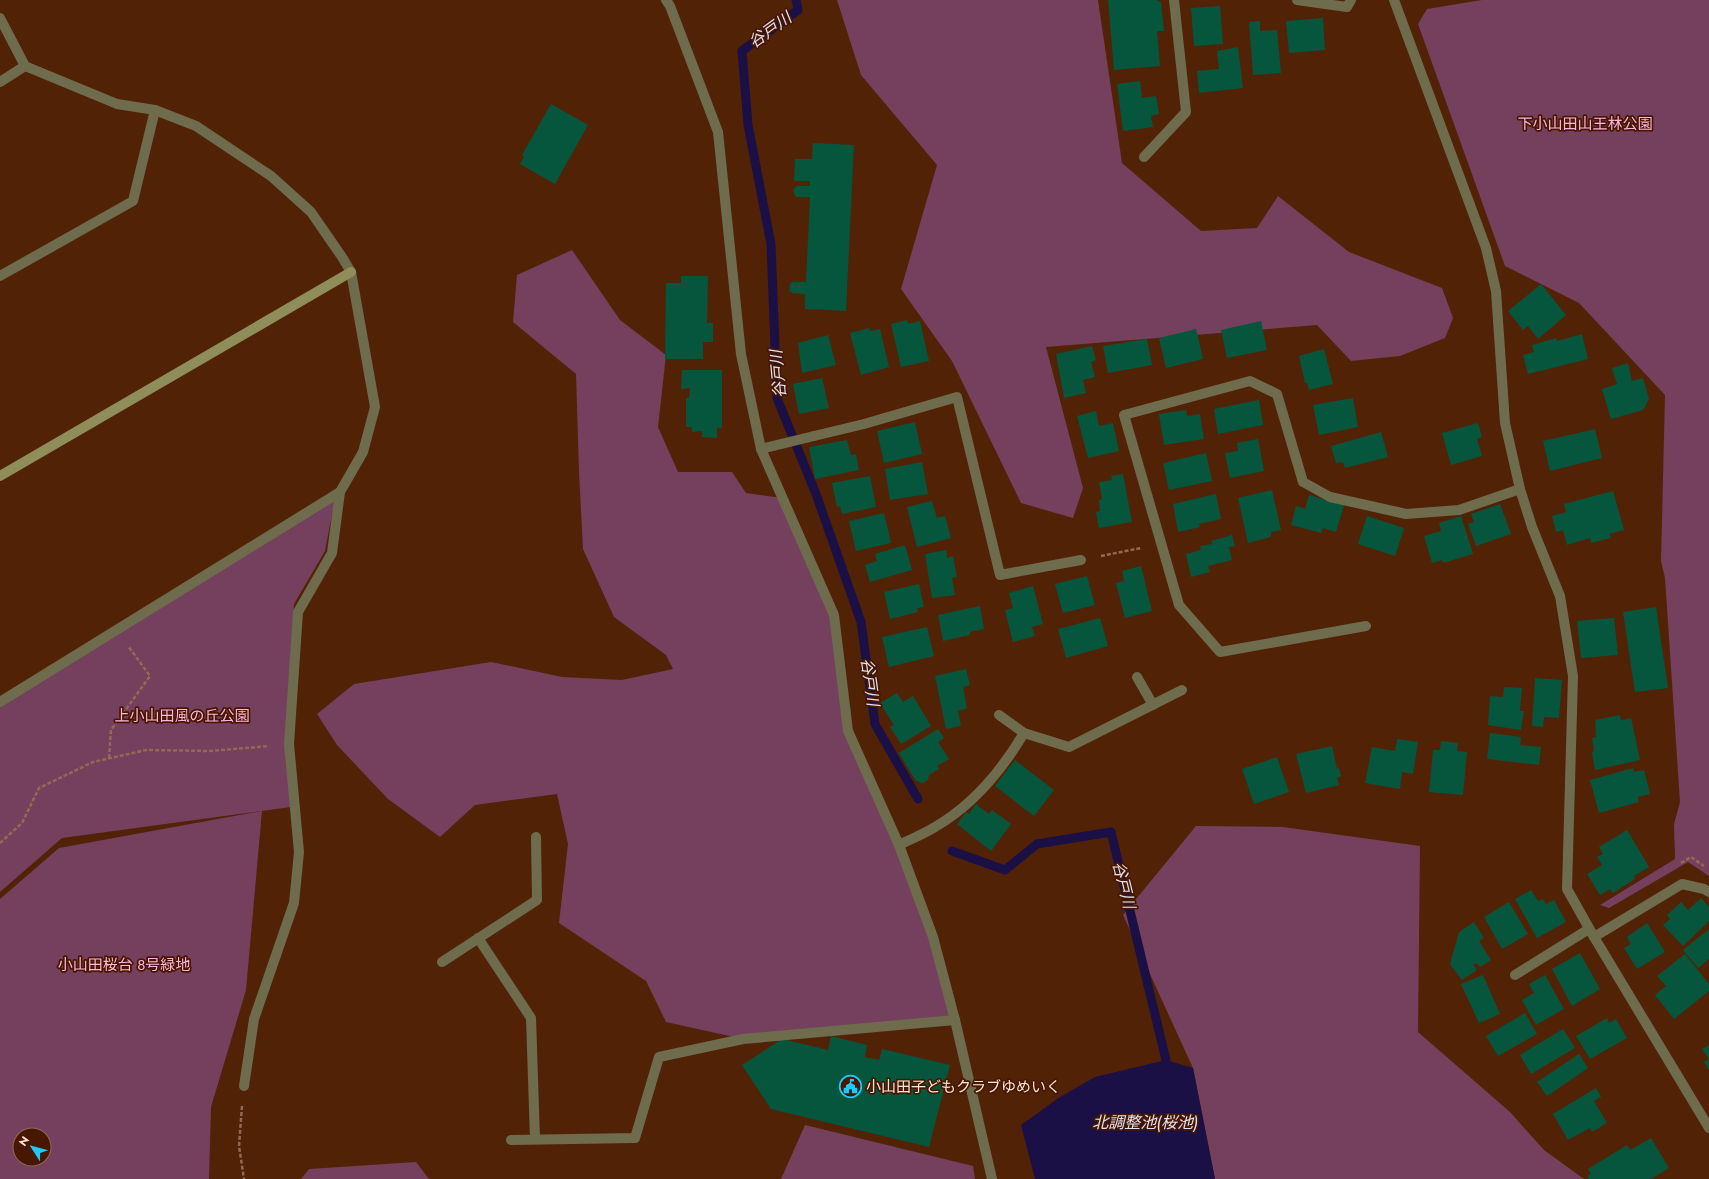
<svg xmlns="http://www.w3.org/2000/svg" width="1709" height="1179" font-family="Jost,'Noto Sans JP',sans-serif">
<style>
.green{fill:#753f5e;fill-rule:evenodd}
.water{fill:#1b1045}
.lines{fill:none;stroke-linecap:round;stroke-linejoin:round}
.stream{stroke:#1b1045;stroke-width:9}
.building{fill:#06563e}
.path{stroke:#916a55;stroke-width:2.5;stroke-dasharray:4 2;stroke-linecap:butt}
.lane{stroke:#6e6c4d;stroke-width:10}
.street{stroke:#6e6c4d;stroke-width:10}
.secondary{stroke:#8f8d5a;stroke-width:10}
.labels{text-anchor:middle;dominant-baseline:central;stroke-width:3.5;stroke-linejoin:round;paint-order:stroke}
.park-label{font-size:15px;fill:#feb4dc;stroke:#471700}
.poi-label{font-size:15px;fill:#fce4d9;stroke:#471700;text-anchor:start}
.water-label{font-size:16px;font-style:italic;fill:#e1e1f3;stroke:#471700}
</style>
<rect width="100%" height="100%" fill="#522206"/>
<g class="green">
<path d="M837,0H1098L1122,163L1201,231L1257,228L1278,196L1349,252L1442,288L1453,318L1445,338L1400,356L1351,361L1317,325L1046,347L1083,488L1073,518L1021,503L952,361L901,289L937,165L861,75Z"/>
<path d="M1482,0H1709V876L1688,862L1609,908L1600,905L1675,859L1674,824L1680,802L1665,578L1661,561L1665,395L1579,303L1505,266L1418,24L1427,9Z"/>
<path d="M572,250L620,320L666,355L658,427L678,472H732L746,493L782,498L834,615L848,731L899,845L955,1020L743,1039L666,1022L646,981L559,923L568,844L557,794L475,805L440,837L388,799L337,745L317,714L354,684L491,662L562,677L622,680L673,669L666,655L614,617L583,549L579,472L576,374L513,322L517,275Z"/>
<path d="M335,499L325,551L294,604L285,738L291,807L62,838L0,892V706Z"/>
<path d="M262,811L246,990L211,1107L209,1179H0V899L59,848ZM20,1135H44V1159H20Z"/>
<path d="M1196,826L1283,827L1420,846L1418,1032L1510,1112L1544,1150L1584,1179H1215L1193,1068L1123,915Z"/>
<path d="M805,1125L973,1166L975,1179H781Z"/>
<path d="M416,1162L429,1179H301L309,1169Z"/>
</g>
<path class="water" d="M1166,1060L1193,1068L1215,1179H1035L1021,1125L1060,1097L1095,1077Z"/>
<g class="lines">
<g class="stream">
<path d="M796,0L798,10L742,51L748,125L771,244L777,398L816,494L861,622L875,724L918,799"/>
<path d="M952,851L1005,870L1037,844L1111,832L1166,1060"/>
</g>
</g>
<g class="building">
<path d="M1108,0H1156L1161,2L1164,31H1157L1160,66L1114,70Z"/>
<path d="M1220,6L1223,44L1194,46L1191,8Z"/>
<path d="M1323,18L1325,50L1289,53L1286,21Z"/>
<path d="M1260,21V31L1277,30L1281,73L1253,75L1249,22Z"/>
<path d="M1238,47L1243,88L1199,93L1197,71L1219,69L1217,51Z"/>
<path d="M1140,81L1142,98L1156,96L1159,114L1151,116L1153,127L1123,131L1117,84Z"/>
<path d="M551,104L588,125L555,184L520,164L524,156L522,155Z"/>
<path d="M813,143L854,145L846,311L805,309V294L792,293L789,290L790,284L793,282H806L810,197H796L793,190L797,186H810V181H794L795,159H812Z"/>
<path d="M681,276H708L707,323H713V342H703V359H665L666,283H681Z"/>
<path d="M1541,284L1566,315L1538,339L1528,326L1523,330L1508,311Z"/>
<path d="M907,320L908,324L920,321L929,361L901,367L891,324Z"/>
<path d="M1261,321L1267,350L1227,358L1221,330Z"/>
<path d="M869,328L870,331L880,329L889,367L861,375L850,333Z"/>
<path d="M1196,329L1203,359L1166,368L1159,338Z"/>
<path d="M1582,334L1588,359L1528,374L1523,355L1534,352L1532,345L1556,338L1557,341Z"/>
<path d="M828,335L836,365L802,373L798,343Z"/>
<path d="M1147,339L1152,365L1108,373L1103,346Z"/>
<path d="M1092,346L1096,360L1091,362L1095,377L1083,380L1086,393L1064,398L1056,354Z"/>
<path d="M1324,349L1333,384L1309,390L1307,383H1305L1299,356Z"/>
<path d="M1628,363L1632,381L1643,378L1649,399L1643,410L1611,419L1602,389L1617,384L1612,368Z"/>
<path d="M682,370H722V428H717V438L702,437V431L692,432V427H686V398H689L690,388L681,389Z"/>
<path d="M822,378L829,408L799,414L793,384Z"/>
<path d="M1353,398L1358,427L1319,435L1313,405Z"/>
<path d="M1259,400L1263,425L1218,434L1214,409Z"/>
<path d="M1186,410L1187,416L1200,414L1204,439L1164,445L1159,414Z"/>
<path d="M1096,411L1099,426L1113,423L1119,451L1088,458L1077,416Z"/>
<path d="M915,422L922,454L884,463L877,431Z"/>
<path d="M1478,423L1482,437L1477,439L1482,456L1451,465L1442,433Z"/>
<path d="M1595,429L1602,458L1550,471L1543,441Z"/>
<path d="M1381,432L1388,457L1345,468L1343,462L1336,463L1331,446Z"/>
<path d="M1258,439L1264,471L1230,478L1225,453L1238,451L1237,443Z"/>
<path d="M847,440L851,455L856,454L859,470L815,479L809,447Z"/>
<path d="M1206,453L1212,481L1169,490L1163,463Z"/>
<path d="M922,462L928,494L890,500L885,469Z"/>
<path d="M1123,474L1132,522L1099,528L1096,512L1100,511L1099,500L1102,499L1099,482L1112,480L1111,476Z"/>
<path d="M870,476L876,507L842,514L840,506L837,507L832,483Z"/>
<path d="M1272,490L1281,530L1271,532V537L1248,543L1238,498Z"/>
<path d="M1613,491L1624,530L1609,534L1611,538L1591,543L1590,538L1567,545L1563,530L1556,532L1552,516L1566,512L1564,504Z"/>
<path d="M1216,494L1221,519L1199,524L1200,527L1178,532L1173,504Z"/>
<path d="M1309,495L1344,505L1336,532L1323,528L1321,533L1291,525L1296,506L1305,509Z"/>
<path d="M932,501L937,518L945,516L951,538L917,547L907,507Z"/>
<path d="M1500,504L1511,534L1476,546L1468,524L1474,522L1471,514Z"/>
<path d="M884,513L891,543L856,551L849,521Z"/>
<path d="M1367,516L1404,528L1395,556L1358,544Z"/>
<path d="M1461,516L1473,554L1443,563L1442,560L1432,563L1424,536L1441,531L1439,523Z"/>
<path d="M1232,535L1235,546L1229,547L1232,560L1208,566L1210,572L1191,577L1186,554L1201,550L1200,546L1212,544L1211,541Z"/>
<path d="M905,545L912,570L870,582L865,565L877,561L875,554Z"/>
<path d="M946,550L947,558L953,556L957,577L952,578L955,595L932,598L925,554Z"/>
<path d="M1141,566L1152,611L1125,618L1116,583L1124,581L1122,571Z"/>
<path d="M1087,576L1095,605L1063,613L1055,584Z"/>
<path d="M919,584L924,607L917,608L918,612L890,619L884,592Z"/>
<path d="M1033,586L1043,624L1032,627L1035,636L1013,642L1005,610L1013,608L1009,593Z"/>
<path d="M980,606L984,629L970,632V635L943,641L938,615Z"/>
<path d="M1656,607L1668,688L1635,692L1623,612Z"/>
<path d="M1100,618L1108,646L1066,658L1058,629Z"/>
<path d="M1614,618L1618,655L1581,658L1577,621Z"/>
<path d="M927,627L934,656L889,667L882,637Z"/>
<path d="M966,669L970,685L963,687L967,708L958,711L961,726L946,729L935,676Z"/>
<path d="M1535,678L1562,680L1559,718L1544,717L1543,727L1532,726Z"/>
<path d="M1504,687L1522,688L1520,711H1524L1521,730L1488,725L1490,696L1503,697Z"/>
<path d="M897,693L903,702L913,696L931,726L901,744L890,727L894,725L880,703Z"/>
<path d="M1620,715L1621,720L1631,718L1640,760L1595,770L1592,752L1594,751L1592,738L1596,737L1595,720Z"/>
<path d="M938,729L944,738L938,742L949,759L937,766L939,769L929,775L928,780L923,783L916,781L899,753Z"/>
<path d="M1490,733L1521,737L1520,745L1541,747L1539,765L1487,759Z"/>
<path d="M1397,739L1418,742L1413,774L1402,772L1400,789L1365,783L1372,747L1395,751Z"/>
<path d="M1441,741L1458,743L1457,751L1467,752L1463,795L1429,792L1433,750H1440Z"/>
<path d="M1332,746L1337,769L1339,768L1341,776L1337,778L1339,785L1306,793L1296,754Z"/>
<path d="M1277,757L1289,792L1254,804L1242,769Z"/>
<path d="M1015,760L1054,790L1034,816L995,786Z"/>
<path d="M1633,768L1634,772L1644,770L1650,794L1638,797L1639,802L1599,813L1590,780Z"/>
<path d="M976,804L989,814L992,810L1011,824L991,851L957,824L966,812L969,814Z"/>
<path d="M1627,830L1649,867L1634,876L1635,879L1613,893L1610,889L1600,895L1587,874L1602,865L1597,857L1603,854L1599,847Z"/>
<path d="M1531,890L1538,901L1543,899L1546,904L1554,900L1566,922L1537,938L1515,899Z"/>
<path d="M1701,898L1709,907V921L1683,946L1663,925L1670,919L1667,915L1681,902L1688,910Z"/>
<path d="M1509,902L1528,934L1502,949L1484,917Z"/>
<path d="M1474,922L1484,938L1479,941L1491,960L1480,967L1477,963L1473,965L1477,970L1462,980L1450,964L1459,932Z"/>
<path d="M1647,923L1665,952L1637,969L1624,948L1631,944L1627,937Z"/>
<path d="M1709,929V959L1698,968L1683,950Z"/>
<path d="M1580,953L1600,989L1572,1006L1552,969Z"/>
<path d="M1685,954L1709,984V991L1674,1019L1655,995L1666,986L1657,976Z"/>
<path d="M1483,975L1500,1014L1479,1023L1461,984Z"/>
<path d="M1545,975L1564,1009L1536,1025L1522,1000L1534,993L1529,984Z"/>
<path d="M1525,1013L1537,1034L1498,1056L1486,1036Z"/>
<path d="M1607,1018L1609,1023L1616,1019L1627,1038L1590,1059L1576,1036Z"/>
<path d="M1563,1029L1575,1048L1531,1074L1520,1055Z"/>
<path d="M831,1036L867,1045L865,1057L879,1060L882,1049L950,1065L929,1147L771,1109L742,1065L782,1039L828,1050Z"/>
<path d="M1709,1045V1070L1704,1062L1709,1059L1702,1049Z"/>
<path d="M1579,1054L1588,1068L1547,1096L1537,1082Z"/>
<path d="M1596,1088L1601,1097L1594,1101L1607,1123L1592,1132L1590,1128L1568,1140L1553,1114Z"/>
<path d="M1651,1138L1669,1168L1651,1179H1589L1587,1176L1591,1174L1588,1169L1627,1145L1630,1150Z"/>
</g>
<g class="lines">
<g class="path">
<path d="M1101,556L1141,548"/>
<path d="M109,758L111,730L150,676L128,646"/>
<path d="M0,843L22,823L39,788L93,762L146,750L210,751L269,746"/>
<path d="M1681,863L1691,857L1704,866"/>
<path d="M242,1106L239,1146L244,1179"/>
</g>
<g class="lane">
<path d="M1297,0L1347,7L1351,0"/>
<path d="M1144,157L1186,112L1174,0"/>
<path d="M814,436L864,424L957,397L1000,575L1081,560"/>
<path d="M1137,677L1153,705"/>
<path d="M999,715L1024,733L1069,747L1182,690"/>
<path d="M899,845C911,839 924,834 935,827C973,805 1002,770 1024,733"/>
<path d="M1515,975L1589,929"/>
</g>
<g class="street">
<path d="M666,0L670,6L718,132L741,354L761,449L834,615L848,731L899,845L933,937L955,1020L992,1179"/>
<path d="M1394,0L1486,248L1496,291L1505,423L1520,489L1532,527L1560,596L1573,676L1567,889L1594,937L1709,1128"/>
<path d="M0,18L25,66L117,104L155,110L196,126L271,176L311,212L342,257L351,272L375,407L363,452L340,492"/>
<path d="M0,82L25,66"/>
<path d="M0,276L133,201L155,110"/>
<path d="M761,449L814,436"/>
<path d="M1366,626L1220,652L1179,605L1124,415L1250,381L1277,394L1303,482L1330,497L1406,514L1459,510L1520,489"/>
<path d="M0,702L340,492L332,553L298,612L289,744L299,852L294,903L254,1019L244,1086"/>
<path d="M1594,937L1682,884L1704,889L1709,892"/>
<path d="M478,938L531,1018L535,1139"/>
<path d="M442,962L537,900L536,837"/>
<path d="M511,1140L635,1138L659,1057L743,1039L955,1020"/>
</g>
<path class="secondary" d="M0,476L351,272"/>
</g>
<defs>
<symbol id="civic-ring" viewBox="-11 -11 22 22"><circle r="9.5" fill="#471700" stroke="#20c9fd" stroke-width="1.5"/><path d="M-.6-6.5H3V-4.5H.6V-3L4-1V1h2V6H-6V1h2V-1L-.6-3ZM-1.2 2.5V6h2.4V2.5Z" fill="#20c9fd"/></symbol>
</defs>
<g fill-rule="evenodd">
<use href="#civic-ring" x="838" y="1074" width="25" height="25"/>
</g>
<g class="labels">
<g class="park-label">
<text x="1585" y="124">下小山田山王林公園</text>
<text x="182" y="716">上小山田風の丘公園</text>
<text x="124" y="965">小山田桜台 8号緑地</text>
</g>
<g class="poi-label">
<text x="866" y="1087">小山田子どもクラブゆめいく</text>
</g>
<g class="water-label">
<text transform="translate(770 30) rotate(-36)">谷戸川</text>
<text transform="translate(778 374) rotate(-95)">谷戸川</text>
<text transform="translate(870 682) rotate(82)">谷戸川</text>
<text transform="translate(1124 885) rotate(76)">谷戸川</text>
<text x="1145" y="1122">北調整池(桜池)</text>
</g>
</g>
<g transform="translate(32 1147) rotate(306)"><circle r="19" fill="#471700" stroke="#8f6957"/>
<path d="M0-3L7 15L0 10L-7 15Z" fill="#20c9fd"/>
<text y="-6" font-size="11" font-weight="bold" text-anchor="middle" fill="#fce4d9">N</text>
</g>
</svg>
